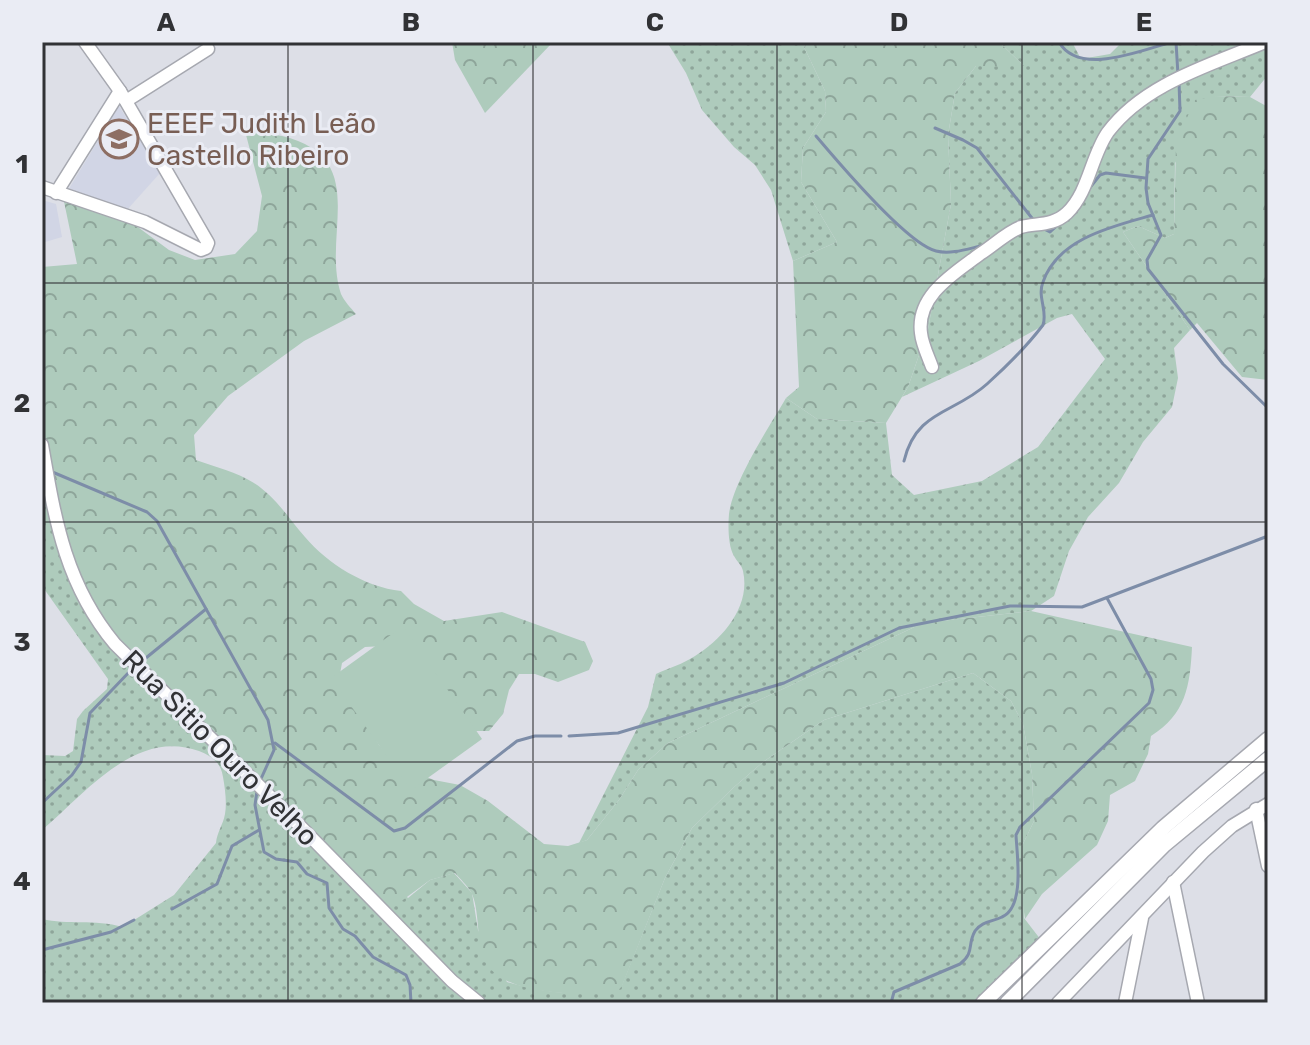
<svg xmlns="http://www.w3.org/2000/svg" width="1310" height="1045" font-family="Rubik,sans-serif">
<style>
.built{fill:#d1d5e5}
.grass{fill:url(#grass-dots)}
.forest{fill:url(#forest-crowns)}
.pitch{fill:#aecbbc}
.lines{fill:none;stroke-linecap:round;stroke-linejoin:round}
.stream{stroke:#7d8da8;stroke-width:3}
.minor-casing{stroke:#a6a8b0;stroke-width:15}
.major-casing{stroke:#a6a8b0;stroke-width:17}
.minor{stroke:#fff;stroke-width:12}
.major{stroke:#fff;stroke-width:14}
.grid{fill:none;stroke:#313235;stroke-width:2;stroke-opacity:0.55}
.labels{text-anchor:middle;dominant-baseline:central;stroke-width:6;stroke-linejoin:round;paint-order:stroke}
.education-label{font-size:28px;fill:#785e54;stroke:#eaecf4;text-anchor:start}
.street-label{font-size:28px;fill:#313235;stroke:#eaecf4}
.neatline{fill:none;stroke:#313235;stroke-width:3}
.grid-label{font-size:26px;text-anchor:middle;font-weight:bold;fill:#313235}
</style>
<defs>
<pattern id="grass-dots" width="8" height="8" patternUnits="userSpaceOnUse" patternTransform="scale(2)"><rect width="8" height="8" fill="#aecbbc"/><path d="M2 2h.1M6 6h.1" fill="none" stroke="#8ea59a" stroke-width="1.8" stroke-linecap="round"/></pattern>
<pattern id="forest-crowns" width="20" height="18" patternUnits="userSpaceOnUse" patternTransform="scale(2)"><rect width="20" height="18" fill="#aecbbc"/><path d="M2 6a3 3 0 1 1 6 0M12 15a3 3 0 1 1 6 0" fill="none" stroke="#8ea59a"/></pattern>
</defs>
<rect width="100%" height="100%" fill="#dddfe7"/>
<g class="built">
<path d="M119,106L160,173L126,211L67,192Z"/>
<path d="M42,200L56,204L62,237L42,243Z"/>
</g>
<g class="grass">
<path d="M667,42H808L804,47L825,91L826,112L803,148L801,182L837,242L793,261L771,190L755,165L734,147L702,110L686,73Z"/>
<path d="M999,42H1072L1081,59L1110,54L1122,42H1268V75L1250,97L1216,96L1175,163L1174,234L1165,238L1138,226L1123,232L1190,330L1174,348L1178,378L1172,407L1143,442L1119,483L1088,517L1069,551L1054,596L1031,611L923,623L668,743L638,770L619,800L587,840L579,843L648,707L656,674C669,668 683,664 695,656C723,639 751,606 743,571C742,565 737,562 734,556C728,546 728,526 729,514C733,482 769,427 786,398L817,419L886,423L892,475L914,495L982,481L1038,447L1105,359L1072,314L1057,318L979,361L902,397L908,387L928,329L951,204L948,135L955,93L976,66L1023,65Z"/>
<path d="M42,434L61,538L408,898L430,880L454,873L472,893L478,930L507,982C555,995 573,996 622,985L665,878L692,828L733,788L763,762L824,720L973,673L1011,701L1023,724L1032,774L1034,821L1022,846L1024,918L1041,940L979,1003H42V919C68,925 94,919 123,927L174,895L216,843C217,832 223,825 225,814C227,803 225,788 223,777C221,763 212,756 199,751C135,728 85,794 42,830V755L65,756L73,751L77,719L83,711L107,689L108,679L42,586Z"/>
</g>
<g class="forest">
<path d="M452,42H553L485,113L455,60Z"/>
<path d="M808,42H999L1024,66H976L955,93L948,135L951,204L928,329L908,387L886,423L817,419L786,398L799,387L793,261L837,242L801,182L803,148L826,112L825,91L804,47Z"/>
<path d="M1216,96L1250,97L1268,107V380L1242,377L1197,323L1190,330L1123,232L1138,226L1165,238L1174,234L1176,142L1195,100Z"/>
<path d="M245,131C257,133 270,134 282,136C372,158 321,234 341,294C344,301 351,308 356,314L304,341L228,396L194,435L196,460C215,467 237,472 254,483C276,497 289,519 305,537C328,564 365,587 401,591L414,604L444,621L502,612L585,642L593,661L589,670L558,682L535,674H519L509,690L503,714L489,731H476L384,646L365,647L342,663L338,685L366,722L379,745L396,764L434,780L460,785L488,801L544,844L568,846L587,840L619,800L638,770L668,743L923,623L1031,611L1192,647C1190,686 1186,714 1151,736L1148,754L1135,781L1110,795L1108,821L1097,845L1042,894L1025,919L1021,891L1022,846L1034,821L1032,774L1023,724L1011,701L973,673L824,720L763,762L733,788L692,828L665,878L622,986L616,993C581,995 500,997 484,959C476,940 480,909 471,892C467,885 460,879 455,873L430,880L392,908L94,612L61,538L42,434V267L77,264L62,192L131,222L169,250L195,260L235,254L257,231L262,196Z"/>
</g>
<path class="pitch" d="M403,626L482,739L411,790L331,678Z"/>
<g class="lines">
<g class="stream">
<path d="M1059,42C1079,77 1142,50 1172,42"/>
<path d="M1176,42L1178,75"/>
<path d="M1179,82L1180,111L1148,159L1146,188L1148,203L1161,235L1147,260L1148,269L1223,364L1268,408"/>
<path d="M935,128L963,140L977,148L1035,222"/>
<path d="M816,136C838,162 907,244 936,251C952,255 970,248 985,245"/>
<path d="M1088,190L1100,175L1106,173L1145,178"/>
<path d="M1040,227L1050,232L1060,223"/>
<path d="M904,461C916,410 954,414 987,384C1007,366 1027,346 1043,325C1048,311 1037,297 1043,282C1058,238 1114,226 1153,215"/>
<path d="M50,471L147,512L157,521L268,720L274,750L260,781"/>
<path d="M141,662L206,609"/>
<path d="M569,736L618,733L784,683L899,628L1010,606L1082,607L1268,536"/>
<path d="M275,743L394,831L405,828L517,741L535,736H561"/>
<path d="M257,791L255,805L264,852L276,859L297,862L307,874L327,883L329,908L343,929L355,936L373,957L406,975L410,985L411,1003"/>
<path d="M42,803L72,775L81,762L90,713L132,669"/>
<path d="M172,909L217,884L232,846L259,830"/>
<path d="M42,950L111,932L134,920"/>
<path d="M891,1003L894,992L960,964C975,952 967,945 975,931C982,921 992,922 1002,917C1025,907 1017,856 1016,835L1020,827L1149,703L1153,690L1151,679L1107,598"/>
</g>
<defs>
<g id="minor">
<path d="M126,101L208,49"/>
<path d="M42,187L145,222L201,250L206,248L208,243L120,91L85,42"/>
<path d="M56,193L120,91"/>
<path d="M932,367C928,356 922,344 921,333C916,295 955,273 980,254C993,246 1007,232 1021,227C1037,223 1053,226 1067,213C1089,192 1091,156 1108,132C1145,83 1211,65 1265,42"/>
<path d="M42,445C55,519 65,584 115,644L301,827L452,981L479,1003"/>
<path d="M1256,809L1268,866"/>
<path d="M1173,882L1198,1003"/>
<path d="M1058,1003L1203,852L1232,826L1268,804"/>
<path d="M1125,1003L1142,918"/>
</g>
<g id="major">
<path d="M983,1003L1163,828L1268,739"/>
<path d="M1007,1003L1164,845L1268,759"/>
</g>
</defs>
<use href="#minor" class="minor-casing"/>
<use href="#major" class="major-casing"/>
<use href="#minor" class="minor"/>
<use href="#major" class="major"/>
</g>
<path class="grid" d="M288,42V1003M533,42V1003M777,42V1003M1022,42V1003M42,283H1268M42,522H1268M42,762H1268"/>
<defs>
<symbol id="school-ring" viewBox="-11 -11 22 22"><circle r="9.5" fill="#eaecf4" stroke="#8d6e63" stroke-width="1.5"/><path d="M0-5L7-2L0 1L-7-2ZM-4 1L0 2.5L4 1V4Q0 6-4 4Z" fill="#8d6e63"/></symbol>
</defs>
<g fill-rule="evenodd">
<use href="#school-ring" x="97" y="117" width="44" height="44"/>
</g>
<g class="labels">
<g class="education-label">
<text x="147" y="123">EEEF Judith Leão<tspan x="147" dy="32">Castello Ribeiro</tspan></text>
</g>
<g class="street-label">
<text transform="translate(220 748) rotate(45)">Rua Sitio Ouro Velho</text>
</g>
</g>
<rect width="1310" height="1045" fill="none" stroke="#eaecf4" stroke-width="88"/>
<rect x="44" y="44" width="1222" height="957" class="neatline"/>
<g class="grid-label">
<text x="166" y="31">A</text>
<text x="411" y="31">B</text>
<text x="655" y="31">C</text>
<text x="899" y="31">D</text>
<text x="1144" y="31">E</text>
<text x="22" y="173">1</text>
<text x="22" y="412">2</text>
<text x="22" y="651">3</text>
<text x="22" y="890">4</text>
</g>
</svg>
